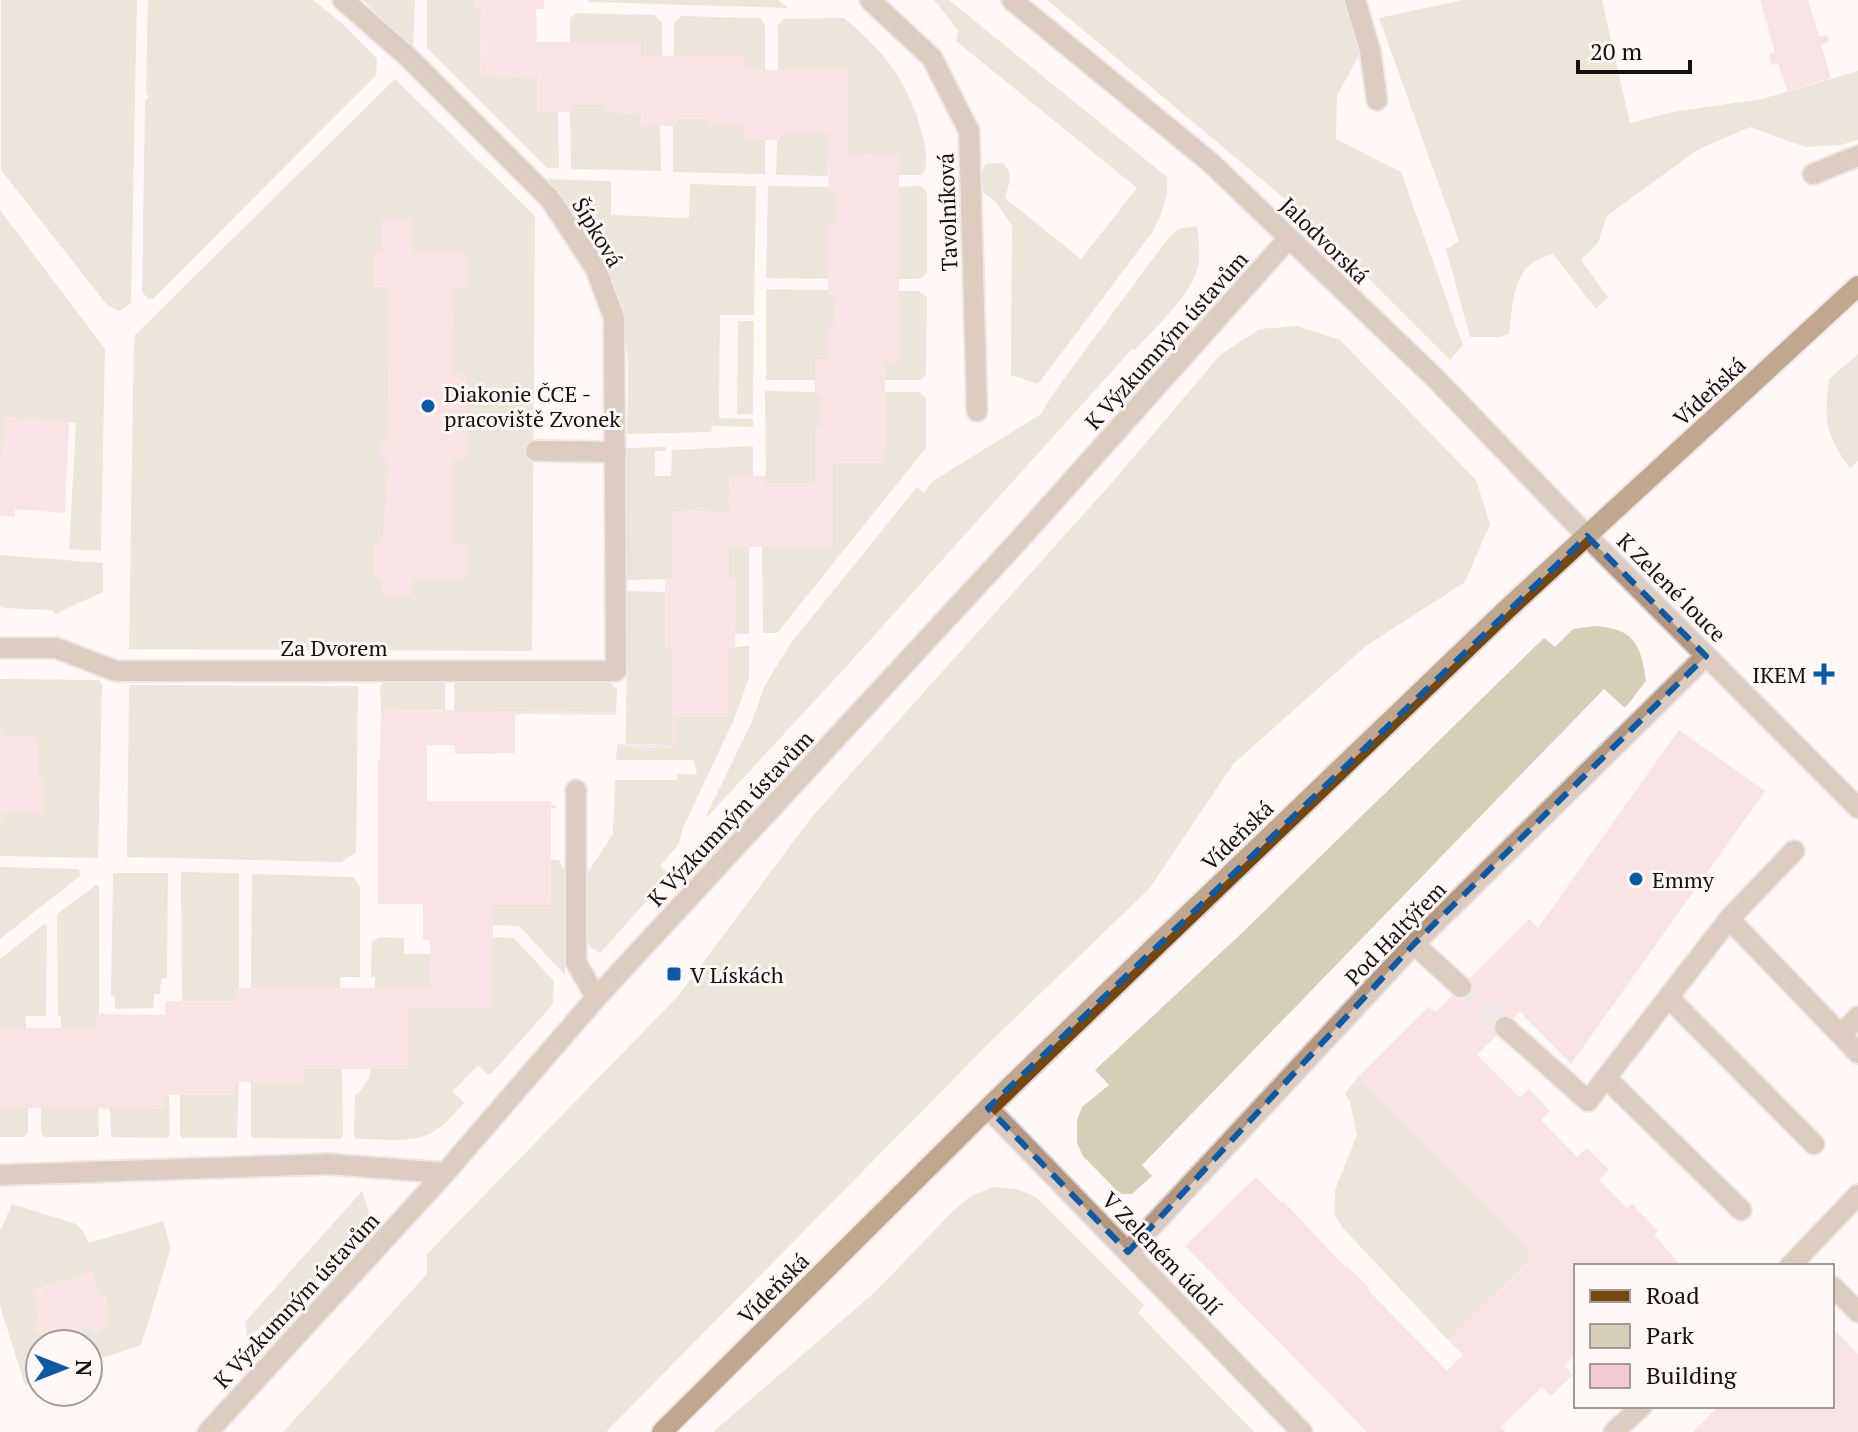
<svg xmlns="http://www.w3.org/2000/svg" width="1858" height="1432" font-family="'PT Serif',serif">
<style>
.green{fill:#d6ceb6}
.building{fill:#f4c9d0}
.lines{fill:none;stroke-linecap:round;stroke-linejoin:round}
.minor-tunnel{stroke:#dcd5d3;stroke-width:20;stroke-dasharray:20 10;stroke-linecap:butt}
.minor-casing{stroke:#dad3d1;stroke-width:24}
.major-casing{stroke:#dad3d1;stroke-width:24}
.minor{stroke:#b4977e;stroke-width:20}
.major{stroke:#76460f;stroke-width:20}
.marked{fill:none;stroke:#0a5aa8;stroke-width:6;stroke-dasharray:16 10;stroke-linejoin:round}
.poi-dot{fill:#0a5aa8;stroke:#fff8f6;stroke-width:3}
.labels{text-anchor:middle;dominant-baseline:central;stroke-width:6;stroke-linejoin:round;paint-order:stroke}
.street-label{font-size:22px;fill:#16100e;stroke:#fff8f6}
.poi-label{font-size:22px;fill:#16100e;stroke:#fff8f6;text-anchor:start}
</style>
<rect width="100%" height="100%" fill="#fff8f6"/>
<g class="green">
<path d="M1,0H137L131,302L125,308L118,311L107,305L1,170Z"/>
<path d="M148,0H313L343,24L377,59L376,75L153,299H148L142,291L145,99H148V95L146,94Z"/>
<path d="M362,0H415L413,48L363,0Z"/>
<path d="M427,0H474V9H481L480,76L537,77V112H558L559,168H547L427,48Z"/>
<path d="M588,0H778L788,8L589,2Z"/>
<path d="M934,0H949L1167,177C1169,196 1162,214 1153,231L1038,384L1011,375L1012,226L996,202L984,193L979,176L986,164L1003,163C1014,174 1009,184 1005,198L1081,259L1137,188L956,41L958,30Z"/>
<path d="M1047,0H1349L1362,49L1337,96L1336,139L1401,172L1463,345L1450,360L1309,219Z"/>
<path d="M1463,0H1602L1630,123L1672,112L1762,99L1858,71V140L1840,145L1805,147L1750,127L1697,150L1607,216L1598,243L1581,260L1608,297L1596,309L1553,254C1547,256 1540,258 1534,262C1512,275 1512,312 1509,334L1500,337H1470L1446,249L1459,241L1379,18Z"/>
<path d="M577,13L655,15L662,23V56H641L640,42H570V18Z"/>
<path d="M681,16L760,18L765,25V70H744V56H674V23Z"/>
<path d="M844,18C885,52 908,81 922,133C925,146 930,164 922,175H899L898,155L848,154V70H778V25L783,19Z"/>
<path d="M395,79L535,216L532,651L129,649L134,336Z"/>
<path d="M573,105H605V112L641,113V126H660L661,171L571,169L570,112H573Z"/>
<path d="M677,119H708V126H744L745,140H765V174L673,172V126Z"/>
<path d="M780,134H830L828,176L776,175L777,140H780Z"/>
<path d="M541,179L611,181V215L689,218L690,184L756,186L754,315H720L719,418L753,419V427L712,426L711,432L627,434C627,412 629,389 628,366C624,288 596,233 541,179Z"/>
<path d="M768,186L828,187L829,190H836V222H828V279L766,278Z"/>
<path d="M922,186L927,194V274L918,279H899V187Z"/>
<path d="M0,210L105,349L101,551L69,549L76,423L6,417L2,455H0Z"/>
<path d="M1197,226C1199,241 1201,256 1197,270C1191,295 1152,331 1135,350L1132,349L844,669L709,815L706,816L751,724L765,685L791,643L917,487L924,493L933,481L1041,414L1055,391L1166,241L1178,229Z"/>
<path d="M766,289L828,290L836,294L835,325L828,359L815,360V380H766Z"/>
<path d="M899,291H918L927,297L926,374L921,380H885V362H898Z"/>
<path d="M738,321H754L753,414H737Z"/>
<path d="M1297,326L1340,340L1476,480L1490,524L1465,582L1366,646L1233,764L1149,889L992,1040L606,1432H283L427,1274V1254L678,996L811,818L1116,478L1221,354L1260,329Z"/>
<path d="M1858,354V460L1850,469C1825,432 1824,423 1829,379Z"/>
<path d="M765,391L815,392V395H821V427H815V483H766Z"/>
<path d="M885,392H920L926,399V448L777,633H763L762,547H833V463H884Z"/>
<path d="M753,446V476H730L729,512L672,511V579L627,580V448L666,447V451H655V476H671L672,450Z"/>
<path d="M729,547H749V634H735L736,580L729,579Z"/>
<path d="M0,555L103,563V592L55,614L52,610L4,608L0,606Z"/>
<path d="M627,591L665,592L666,649H672V745L626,744Z"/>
<path d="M1594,626C1634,628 1641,644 1646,681L1625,708L1604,689L1142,1165L1152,1176L1132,1194H1122L1115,1189L1083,1156L1077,1143V1120L1082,1107L1109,1085L1095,1070L1244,931L1544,638L1555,647L1573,629Z"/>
<path d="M749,646V677L735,717L683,828L678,845L660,866L670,875L600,953L590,947L588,940V872L613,834L615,780H677V774H697L694,760H616L617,747L675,748V717H728V649H735V647Z"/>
<path d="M0,679L99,680L102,685L98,858L0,856V825L3,813H44V778L38,777L37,737L4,736V729H0Z"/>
<path d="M383,683H443L445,685V710H381L380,687Z"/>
<path d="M456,683H610L617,689L616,712L454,711V685Z"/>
<path d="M129,685L358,686L356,853L341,862L127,857Z"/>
<path d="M551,860H559L565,872V975L519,926L493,925V905H554V901H551Z"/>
<path d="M0,867L79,869L80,876L0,939Z"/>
<path d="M181,872L239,873V988H235V1001H182Z"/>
<path d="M113,873H168L167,978L161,979L160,994H154V1008L115,1009V997L111,996Z"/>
<path d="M252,874L353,877L360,887V977H340V988H251Z"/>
<path d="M96,885L99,887V1014L96,1015V1028H61V1016H58L57,914Z"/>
<path d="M44,924L47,925L46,1016H26V1028H0V959Z"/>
<path d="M380,937L404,938V954H430V988H375V977H371L372,941Z"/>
<path d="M493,937L514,938L554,981L553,1004L491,1074H487L478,1065L453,1091L464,1103C453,1115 443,1127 429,1134C411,1143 377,1139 356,1139L354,1136L355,1094H358L369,1078L370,1069H408V1008H493Z"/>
<path d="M304,1069H342L343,1136L340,1139L253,1138L251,1136V1082H304Z"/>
<path d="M1359,1076L1530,1250V1260L1448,1340L1342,1227L1334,1214L1335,1190L1357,1135L1350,1102L1345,1093Z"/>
<path d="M235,1082H239L237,1138H182L180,1135V1095H234Z"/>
<path d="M165,1095H169L170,1135L167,1138L113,1137L111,1135L110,1108Z"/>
<path d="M0,1108H28V1133L24,1137H0Z"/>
<path d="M41,1108H98L99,1135L97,1137H44L41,1133Z"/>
<path d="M993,1187L1017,1189L1036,1197L1144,1305L1138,1313L1254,1432H713L875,1292L953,1211L971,1196Z"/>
<path d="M362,1191L371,1219L358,1246L247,1338L245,1322Z"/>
<path d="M12,1204L76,1224L83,1231L89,1243L163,1221L171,1248L141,1345L88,1363V1344H59L75,1339L73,1333L88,1328L96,1331L104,1328L108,1321L104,1309L108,1306L105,1296L100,1298L92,1272L33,1291L40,1315L35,1323L37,1331L46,1335L48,1341L54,1339L56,1344H40V1380L25,1385L0,1306V1231Z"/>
</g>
<g class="building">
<path d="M474,0H544V9H536L537,42H641V56H744V70H848V154L899,155V362H885L884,463H833V547H729V579L736,580L735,649H728V717H675V748L617,747V744L672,745V649H665V580L672,579V511L729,512L730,476H766V483H815V427H821V395H815V359H828V325H835L836,294H828V222H836V190H828L830,134H780V140H744V126H708V119H677V126H641V113L605,112V105H573V112H537V77L480,76L481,9H474Z"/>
<path d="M1760,0H1808L1819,37L1827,35L1829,42L1821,45L1831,78L1787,91L1778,63L1772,65L1769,54L1775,52Z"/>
<path d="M382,218H412V251L467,252V288H453L452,373H467V459H452V544H467V579H412V596H382L381,579H374V543H382L388,459H380V440H388L389,287H374V251H382Z"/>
<path d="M5,417L69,422L65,513L15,509V517L0,516V455H2Z"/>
<path d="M381,710L616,712V715L515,714V753L455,754V745H427V801H551V805H556V808H551V901H554V905H493V1009L408,1008V1069H304V1082H235V1095H165V1109L0,1108V1028H96V1014L165,1015V1001H235V988H430V940H423V904H378V759H380Z"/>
<path d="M0,729H4V736H37L38,777H44V814L3,813V825H0Z"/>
<path d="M1679,730L1765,791L1571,1064L1520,1012L1477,1055L1520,1098L1529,1089L1550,1111L1541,1120L1577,1157L1587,1148L1609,1170L1599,1180L1627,1208L1632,1204L1658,1231L1654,1235L1679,1263L1676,1266H1576V1354L1564,1366L1573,1375L1551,1396L1542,1387L1501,1427L1506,1432H1367L1185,1246L1256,1177L1282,1203L1284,1202L1346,1268L1348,1267L1369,1288L1368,1290L1447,1371L1463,1355L1448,1340L1530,1260V1250L1359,1076L1428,1007L1436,1012L1529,919L1538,928Z"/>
<path d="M92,1272L100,1298L104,1296L108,1307L104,1309L108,1321L104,1328L96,1331L88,1328L73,1333L75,1338L59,1344H56L54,1339L48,1341L46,1335L37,1331L35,1323L40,1315L32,1292Z"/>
<path d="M1832,1327L1858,1354V1432H1693L1719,1406H1832Z"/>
</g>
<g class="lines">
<path class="minor-tunnel" d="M1461,987L1505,1027"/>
<defs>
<g id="minor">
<path d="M870,0L932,58L969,131L977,411"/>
<path d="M1012,0L1211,163L1436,379L1587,536L1858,808"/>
<path d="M1355,0L1370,50L1377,100"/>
<path d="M1813,174L1858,156"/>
<path d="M536,451L616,452"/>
<path d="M0,648H56L116,671H616L614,318L596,269L550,199L407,56L343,0"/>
<path d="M576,790V962L596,998"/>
<path d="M1729,919L1841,1035L1858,1017"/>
<path d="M1414,944L1461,987"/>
<path d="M1668,997L1814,1144"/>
<path d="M1505,1027L1588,1101L1729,919L1794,851"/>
<path d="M1841,1035L1858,1053"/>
<path d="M1606,1078L1741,1210"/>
<path d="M988,1108L1302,1432"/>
<path d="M0,1175L329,1164L445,1173"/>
<path d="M1128,1252L1414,944L1706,656"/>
<path d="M1790,1266L1858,1195"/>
<path d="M1832,1286L1858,1312"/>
<path d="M208,1432L445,1173L596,998L1020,539L1288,239"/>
<path d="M1614,1432L1642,1406"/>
</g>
<path id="major" d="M662,1432L988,1108L1166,936L1506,610L1858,286"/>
</defs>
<use href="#minor" class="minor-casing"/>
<use href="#major" class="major-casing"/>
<use href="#minor" class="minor"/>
<use href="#major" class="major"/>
</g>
<path d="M0 0H1858V1432H0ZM1587,536L1706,656L1414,944L1128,1252L988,1108Z" fill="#fff8f6" fill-opacity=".55" fill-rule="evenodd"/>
<path class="marked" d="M1587,536L1706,656L1414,944L1128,1252L988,1108Z"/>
<g class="poi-dot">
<circle cx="428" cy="406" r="8"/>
<path d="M1820 662h8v8h8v8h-8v8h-8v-8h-8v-8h8z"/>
<circle cx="1636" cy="879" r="8"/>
<rect x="666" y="966" width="16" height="16" rx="4"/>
</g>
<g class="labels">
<g class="street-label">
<text transform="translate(947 212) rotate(-92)">Tavolníková</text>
<text transform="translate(598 232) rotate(59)">Šípková</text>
<text transform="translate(1325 240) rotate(44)">Jalodvorská</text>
<text transform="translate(1166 340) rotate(-48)">K Výzkumným ústavům</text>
<text transform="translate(1709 391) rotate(-43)">Vídeňská</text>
<text transform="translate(1672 587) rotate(45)">K Zelené louce</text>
<text x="334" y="647">Za Dvorem</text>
<text transform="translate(730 818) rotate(-47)">K Výzkumným ústavům</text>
<text transform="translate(1237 835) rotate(-44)">Vídeňská</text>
<text transform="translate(1395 933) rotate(-46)">Pod Haltýřem</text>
<text transform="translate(1162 1253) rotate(46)">V Zeleném údolí</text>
<text transform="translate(773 1288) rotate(-45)">Vídeňská</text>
<text transform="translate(296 1300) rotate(-47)">K Výzkumným ústavům</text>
</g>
<g class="poi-label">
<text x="444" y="393">Diakonie ČCE -<tspan x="444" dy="25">pracoviště Zvonek</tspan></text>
<text x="1806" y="674" text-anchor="end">IKEM</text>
<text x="1652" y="879">Emmy</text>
<text x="690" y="974">V Lískách</text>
</g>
</g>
<rect x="1574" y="1264" width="260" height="144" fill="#fff8f6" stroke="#a29b99" stroke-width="2"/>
<rect x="1590" y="1290" width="40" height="12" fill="#76460f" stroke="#a29b99" stroke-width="2"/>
<text x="1646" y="1304" font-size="24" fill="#16100e">Road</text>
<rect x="1590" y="1324" width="40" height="24" fill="#d6ceb6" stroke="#a29b99" stroke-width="2"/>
<text x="1646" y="1344" font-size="24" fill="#16100e">Park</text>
<rect x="1590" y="1364" width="40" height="24" fill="#f4c9d0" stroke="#a29b99" stroke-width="2"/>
<text x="1646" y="1384" font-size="24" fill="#16100e">Building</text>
<g transform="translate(64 1368) rotate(90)"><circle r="38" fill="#fff8f6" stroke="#a29b99" stroke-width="2"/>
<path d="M0-6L14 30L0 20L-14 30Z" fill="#0a5aa8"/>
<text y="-12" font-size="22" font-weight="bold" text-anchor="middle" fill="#16100e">N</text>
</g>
<path d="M1578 60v12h112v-12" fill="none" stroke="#16100e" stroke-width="4"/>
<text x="1590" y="60" font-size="24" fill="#16100e" stroke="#fff8f6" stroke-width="6" paint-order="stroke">20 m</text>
</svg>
